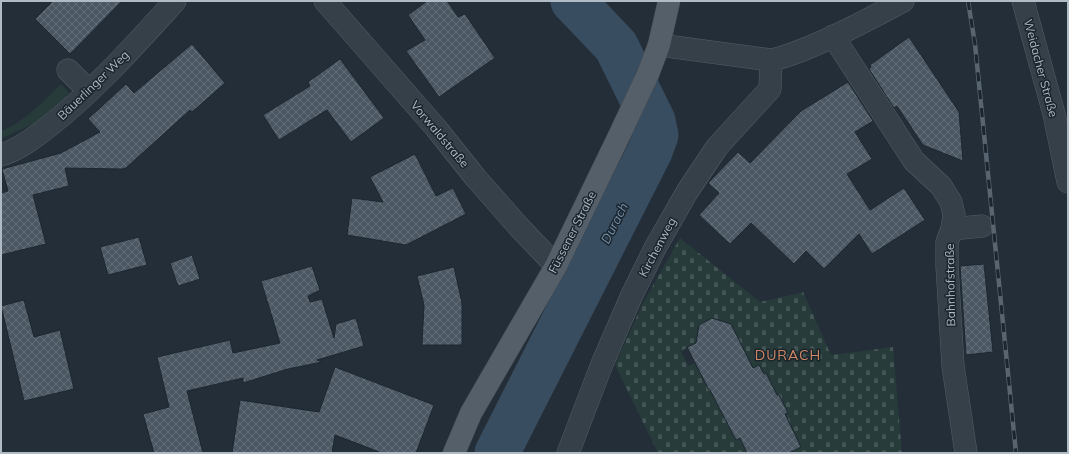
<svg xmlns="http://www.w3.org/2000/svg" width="1069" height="454" font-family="Mulish,sans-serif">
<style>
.green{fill:#263b3a}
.cemetery{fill:url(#cemetery-stones)}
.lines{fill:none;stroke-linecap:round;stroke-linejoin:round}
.river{stroke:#394d61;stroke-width:45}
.building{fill:url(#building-cross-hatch);stroke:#1d2730}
.minor-casing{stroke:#545e67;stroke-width:23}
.major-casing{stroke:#3f4952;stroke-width:23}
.minor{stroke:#364049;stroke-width:22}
.major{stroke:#545f69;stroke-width:22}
.rail-casing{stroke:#586470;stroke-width:4.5}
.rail{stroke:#1b252e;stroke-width:3;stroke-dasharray:9;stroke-linecap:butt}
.labels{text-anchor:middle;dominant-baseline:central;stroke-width:3;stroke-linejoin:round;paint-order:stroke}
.street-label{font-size:12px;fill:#b1bbc5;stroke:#1b252e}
.water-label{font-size:13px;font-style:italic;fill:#738ea7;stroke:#1b252e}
.quarter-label{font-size:14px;letter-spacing:1px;fill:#ce8863;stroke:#1b252e}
</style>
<defs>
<pattern id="cemetery-stones" width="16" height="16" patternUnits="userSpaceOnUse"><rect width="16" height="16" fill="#263b3a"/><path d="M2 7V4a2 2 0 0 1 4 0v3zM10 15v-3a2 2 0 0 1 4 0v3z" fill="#435555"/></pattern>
<pattern id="building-cross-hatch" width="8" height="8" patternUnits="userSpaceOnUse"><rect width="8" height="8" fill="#4b5864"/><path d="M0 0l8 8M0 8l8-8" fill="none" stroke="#636e79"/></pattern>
</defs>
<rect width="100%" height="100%" fill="#232e38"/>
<path class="green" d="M61,84L69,93L60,102L33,124L1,139V131C24,123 44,100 61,84Z"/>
<path class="cemetery" d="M680,238L760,302L803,292L831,355L893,347L902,453H789L801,446L785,414L788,413L779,395L776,396L770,386L772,384L767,373L764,374L759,365L753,368L731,324L713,318L699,325L696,343L681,351L688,366L695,363L709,390L713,388L726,421L736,440L740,438L747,453H658L615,365L643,303Z"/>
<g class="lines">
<path class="river" d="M497,453L650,151L656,135L653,121L616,46L573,1"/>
</g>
<g class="building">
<path d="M53,1H122L70,54L35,19Z"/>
<path d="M427,1H447L458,17L465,14L495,58L439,97L406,51L425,40L408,15Z"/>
<path d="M909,37L959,112L963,161L923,145L897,106L894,108L869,69L871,67L870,65Z"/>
<path d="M192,44L225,83L192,112L190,110L126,168L122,169L65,168L69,186L33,195L46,244L1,255V193L8,191L2,169L61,153L100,132L88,119L126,84L134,93Z"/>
<path d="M340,59L384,118L351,142L327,110L279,140L263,115L310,86L308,82Z"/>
<path d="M848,82L873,121L855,132L872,159L847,174L870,210L904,188L925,220L872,254L859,234L824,269L806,251L794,264L751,223L730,244L699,215L719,193L708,183L710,181L738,152L750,163L801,111Z"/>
<path d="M415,154L436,196L453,188L466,214L406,245L347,235L352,198L383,202L370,177Z"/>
<path d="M139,237L147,265L108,275L100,247Z"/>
<path d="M192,255L200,279L178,286L170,263Z"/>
<path d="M984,264L993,352L966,355L960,266Z"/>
<path d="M312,266L320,290L308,296L310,302L322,299L334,338L336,324L356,318L364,346L317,360L322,362L288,369L243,383V378L187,391L203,453H154L143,414L169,407L157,357L230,340L233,353L280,343L261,281Z"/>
<path d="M454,267L462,303V345H422L424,305L417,276Z"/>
<path d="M24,300L34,337L60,330L74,389L24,401L1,306Z"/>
<path d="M712,318L731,324L753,368L759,365L764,374L766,373L777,395H779L788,413L785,414L801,447L789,453H747L740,438L736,440L710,390H709L687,347L696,343L699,325Z"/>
<path d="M335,367L434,405L416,453H382L335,435L332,453H232L240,400L319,412Z"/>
</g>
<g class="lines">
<defs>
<g id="minor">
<path d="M325,1L436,128L475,177L519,227L556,266"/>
<path d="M1023,1L1054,114L1068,182"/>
<path d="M833,36L914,161L941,186L951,202L954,215L952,229L947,242V266L953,366L966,453"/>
<path d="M659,45L771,60C790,56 808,48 826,40C852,28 877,15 903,1"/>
<path d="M68,70L89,91"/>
<path d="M1,155C18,150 34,138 48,127C95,90 135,45 175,1"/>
<path d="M952,229L982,226"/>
<path d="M568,453L602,364L631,297L655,248L687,192L717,147L770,89L771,60"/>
</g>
<path id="major" d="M454,453L471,413L556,266L619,136L648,74L659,45L669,1"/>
</defs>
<use href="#minor" class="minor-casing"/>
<use href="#major" class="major-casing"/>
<use href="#minor" class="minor"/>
<use href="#major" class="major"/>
<defs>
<path id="rail" d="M968,1L975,44L1016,453"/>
</defs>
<use href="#rail" class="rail-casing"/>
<use href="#rail" class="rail"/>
</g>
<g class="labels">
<g class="street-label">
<text transform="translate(1041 68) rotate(75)">Weidacher Straße</text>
<text transform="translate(93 85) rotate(-44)">Bäuerlinger Weg</text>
<text transform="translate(440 134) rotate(50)">Vorwaldstraße</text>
<text transform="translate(572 232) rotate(-63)">Füssener Straße</text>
<text transform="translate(657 247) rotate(-62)">Kirchenweg</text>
<text transform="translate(950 285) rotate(-91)">Bahnhofstraße</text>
</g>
<g class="water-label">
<text transform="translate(614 223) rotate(-63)">Durach</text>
</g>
<g class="quarter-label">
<text x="788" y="355">DURACH</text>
</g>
</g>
<rect width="1069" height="454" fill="none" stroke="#b1bbc5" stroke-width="4"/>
</svg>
